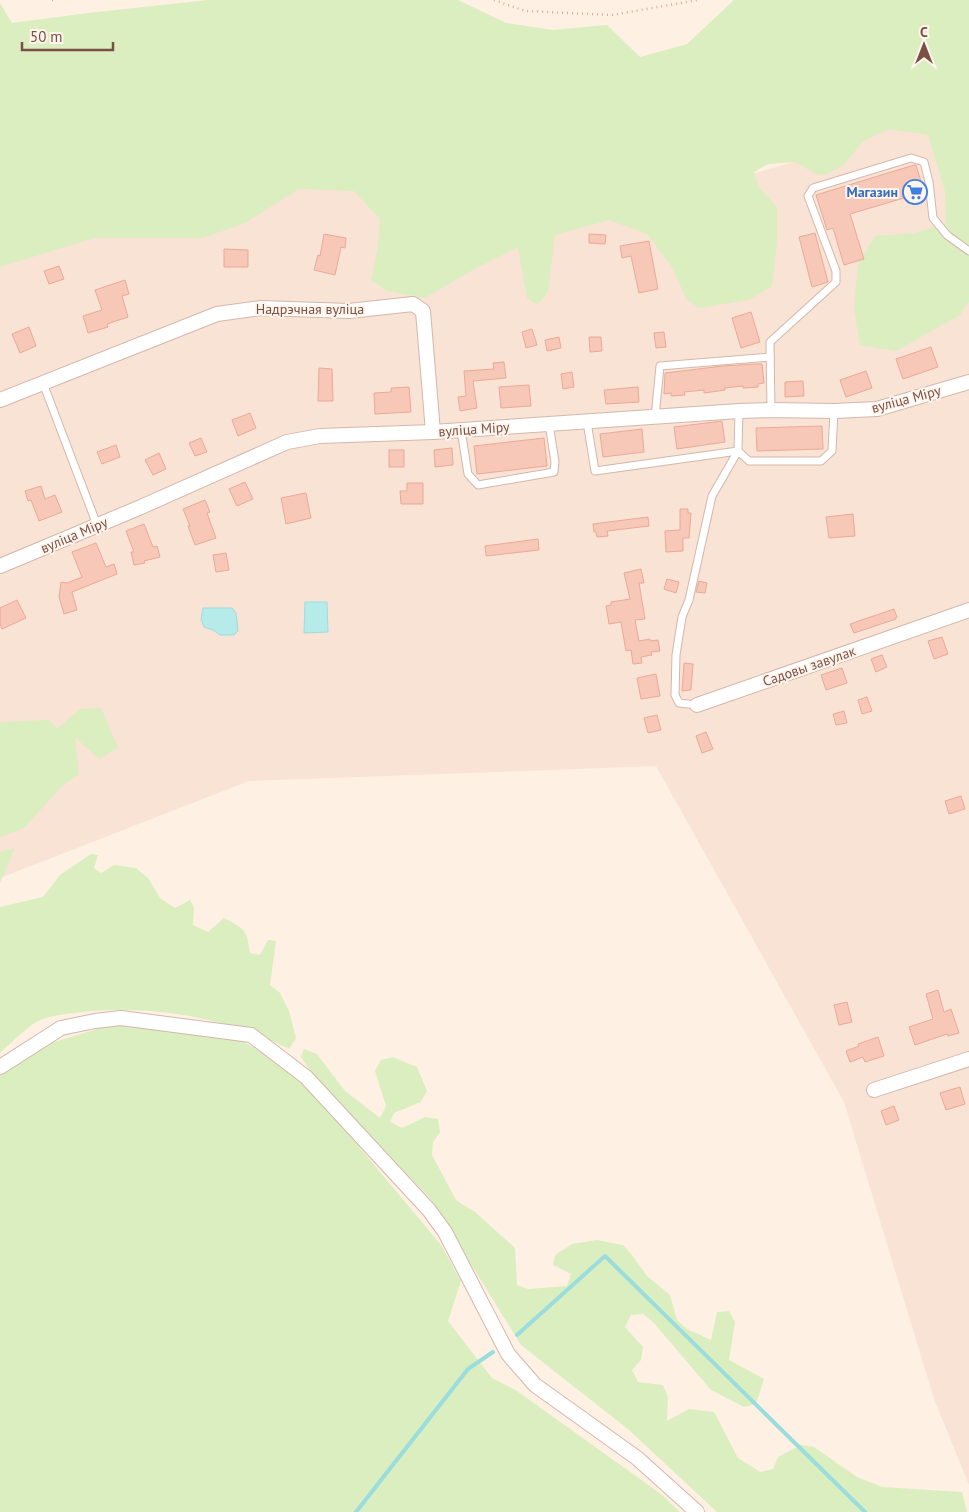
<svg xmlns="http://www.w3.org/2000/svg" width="969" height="1512" font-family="'PT Sans',sans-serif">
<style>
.residential{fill:#f9e3d4}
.green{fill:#daeec0}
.water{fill:#b6ebea;stroke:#9bdddd}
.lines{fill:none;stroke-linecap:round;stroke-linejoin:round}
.stream{stroke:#9bdddd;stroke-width:4}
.building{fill:#f7c7b8;stroke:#eba997}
.service-casing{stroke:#d4b7ab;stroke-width:9}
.minor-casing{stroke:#d4b7ab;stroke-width:16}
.path{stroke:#dcaa9b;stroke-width:2.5;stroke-dasharray:1 4;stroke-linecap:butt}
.service{stroke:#fff;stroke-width:7}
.minor{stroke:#fff;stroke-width:14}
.labels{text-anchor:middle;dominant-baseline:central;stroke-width:4;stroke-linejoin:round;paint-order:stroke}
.shop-label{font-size:14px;font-weight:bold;fill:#366cbe;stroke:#fff5ec;text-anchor:end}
.street-label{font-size:14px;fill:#7a5046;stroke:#fff5ec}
</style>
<rect width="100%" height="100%" fill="#fff0e4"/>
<path class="residential" d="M969,41V1485L934,1399L844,1102L656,766L249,781L0,878V213L404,99L465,258L858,143Z"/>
<g class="green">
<path d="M208,0H458L506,23L553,30L607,25L640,57L687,44L734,0H969V301L960,315L896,351L860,345L854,309L858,265L875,236L915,233L946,223L945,191L928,135L889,129L862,142L844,165L825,175L815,174L796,162L768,164L754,172L759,187L777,207V243L772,286L749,300L699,308L687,300L672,267L647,234L609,220L555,235L548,292L537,305L527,298L518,247L471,271L425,298L387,291L371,280L378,246L380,219L354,191L299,189L245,223L203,238H94L0,267V3L12,23L88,13Z"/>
<path d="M101,708L118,748L99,759L75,737L79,774L62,786L24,828L0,837V722L49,720L57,729L80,709Z"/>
<path d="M15,848L0,883V852Z"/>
<path d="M91,854L98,855L94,868L101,873L114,865L136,868L148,878L160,898L175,908L190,900L194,907L193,925L208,932L224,918C245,929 247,930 250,953L260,955L268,940L276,941L270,985L280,993L289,1011L296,1038L289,1049C228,1017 150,1005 82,1012C67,1014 52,1015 38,1021C28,1026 9,1045 0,1053V907L43,897L60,875Z"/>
<path d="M114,1024L239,1039L299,1075L441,1245L461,1281L448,1321L492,1378L517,1391L661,1494L680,1512H0V1075L41,1046Z"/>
<path d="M304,1049L317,1054L345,1091L380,1118L386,1106L375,1071L381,1060L393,1057L417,1067L427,1091L421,1102L394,1113L390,1122L402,1128L425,1117L438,1119L440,1132L433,1142L432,1155L456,1200L475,1212L515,1248L517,1285L528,1289L567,1286L571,1274L553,1265L555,1255L572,1244L597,1240L623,1245L632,1255L647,1276L670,1295L677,1320L687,1329L711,1340L717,1312L729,1311L735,1322L729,1360L764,1379L756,1404L744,1407L711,1390L653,1322L643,1314L631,1315L625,1327L643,1347L641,1360L632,1370L638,1382L663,1385L668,1397L667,1421L689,1409L714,1412L738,1458L760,1472L773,1469L778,1457L801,1445L814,1447L857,1477L882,1487L962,1492L967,1512H717L629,1430L521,1345L430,1198L317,1081L301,1057Z"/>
</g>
<g class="water">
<path d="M305,602H327L328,632L304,633Z"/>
<path d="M203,608H232L236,613L238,631L234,635H220L213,630L204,627L201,619Z"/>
</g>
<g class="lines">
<g class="stream">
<path d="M517,1335L605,1256L865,1512"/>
<path d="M356,1512L468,1369L493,1352"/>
</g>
</g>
<g class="building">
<path d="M914,165H916L924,192L850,214L864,259L844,265L833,228L827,230L816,195Z"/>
<path d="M815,233L828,282L812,287L799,237Z"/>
<path d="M324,234L346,238L345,248L341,247L335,275L314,270L318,255L320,256Z"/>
<path d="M589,234L606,235L605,244L589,243Z"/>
<path d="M649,241L658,289L639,293L631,256L622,258L620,246Z"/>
<path d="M224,249L248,250V267H224Z"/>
<path d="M59,266L64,279L49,284L44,271Z"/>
<path d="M125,280L129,294L122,296L128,317L107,324L108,327L88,333L83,316L102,310L95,290Z"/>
<path d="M751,312L760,342L741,348L732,318Z"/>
<path d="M29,327L36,346L20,353L12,334Z"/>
<path d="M532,329L537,345L526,348L522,332Z"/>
<path d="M664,332L666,347L656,348L654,333Z"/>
<path d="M559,337L561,348L547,351L545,340Z"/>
<path d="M589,337H601L602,351L590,352Z"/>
<path d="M931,347L938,367L903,379L896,359Z"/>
<path d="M504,362L506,378L473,381L477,408L460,411L458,397L466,396L464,371L494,369L493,363Z"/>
<path d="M755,364H762L764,383L758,384V387L743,388V386L724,388L725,390L704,393V390L684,392L685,395L671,396V393L664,394L665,373L723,366Z"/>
<path d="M319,368L332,369L333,401H318Z"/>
<path d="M866,371L872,388L846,397L840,380Z"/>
<path d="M572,372L574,387L563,389L561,374Z"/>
<path d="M803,381L804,396L785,397V382Z"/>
<path d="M529,385L531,406L501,408L499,387Z"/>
<path d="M409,387L411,412L375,414L374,393L391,392V388Z"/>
<path d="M638,387L639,402L606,404L604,390Z"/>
<path d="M250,413L256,428L238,436L232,420Z"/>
<path d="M722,421L725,442L677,449L674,427Z"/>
<path d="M822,426L823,449L757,451L756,428Z"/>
<path d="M642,429L644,452L603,457L600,434Z"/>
<path d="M201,438L207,452L195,456L189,443Z"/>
<path d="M544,438L547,466L477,474L474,446Z"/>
<path d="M116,445L120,457L102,464L97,452Z"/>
<path d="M452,448L453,465L435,467L434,450Z"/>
<rect x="389" y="450" width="15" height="17"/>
<path d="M159,453L166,469L153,475L145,460Z"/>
<path d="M245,482L253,499L237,506L229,489Z"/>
<path d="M407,483H423V504H401L400,491H407Z"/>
<path d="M41,486L45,499L55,495L62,512L39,521L31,500L28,501L25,491Z"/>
<path d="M306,493L311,518L286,524L281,498Z"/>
<path d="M205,500L210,512L207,513L216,538L195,545L188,526H190L183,509Z"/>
<path d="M680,509H688V513H691L689,538H683V551L666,552L665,531L680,530Z"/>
<path d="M853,514L855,536L829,538L826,517Z"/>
<path d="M648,517L649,526L607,531L608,536L597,537L596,532H594L593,524Z"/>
<path d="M144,524L153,547L157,546L160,557L144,561L145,563L134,565L131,552H134L126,531Z"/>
<path d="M538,539L539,550L486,556L485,546Z"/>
<path d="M96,543L106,567L114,564L117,574L72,592L77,610L64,614L59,597L61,582L67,583L82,577L72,552Z"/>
<path d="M226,553L229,570L216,572L213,555Z"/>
<path d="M641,569L644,583H639L645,619L635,620L639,641L650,639V641L658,640L660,651L651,652L652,655L641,657L642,663L633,664L631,650L626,651L621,622L609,624L606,606L611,605V602L630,599L624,573Z"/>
<path d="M667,579L679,582L676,593L664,589Z"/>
<path d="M699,581L707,583L705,593L696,592Z"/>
<path d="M17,600L26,618L2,629L0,624V608Z"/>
<path d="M894,609L897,617H896V619L854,633L850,624Z"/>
<path d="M942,637L948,654L934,659L928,641Z"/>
<path d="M882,655L887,667L876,672L871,659Z"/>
<path d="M684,663L693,664L691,690L682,691Z"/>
<path d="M842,668L847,683L826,690L821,675Z"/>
<path d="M656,674L660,696L641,699L637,678Z"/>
<path d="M867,697L872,711L862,714L858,700Z"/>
<path d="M844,711L847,723L836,725L833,714Z"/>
<path d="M657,715L661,730L648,733L644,718Z"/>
<path d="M706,732L713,749L702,753L696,736Z"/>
<path d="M961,796L965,809L949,814L945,801Z"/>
<path d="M938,990L944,1012L951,1009L959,1033L948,1036L947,1034L915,1045L909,1027L933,1019L926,994Z"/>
<path d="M847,1002L852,1022L839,1025L834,1005Z"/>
<path d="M878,1037L884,1056L865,1062L863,1057L850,1062L846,1051L859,1046L858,1044Z"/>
<path d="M960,1087L965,1104L946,1110L940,1093Z"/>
<path d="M894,1106L899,1120L886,1125L881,1111Z"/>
</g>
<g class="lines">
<defs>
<g id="service">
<path d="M43,383L97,525"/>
<path d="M771,410L770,342L836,282V271L808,196L813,188L911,158L924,162L929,182L933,218L947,235L969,251"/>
<path d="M739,411L738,451L749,461H821L832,451L834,411"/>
<path d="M655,417L660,366L770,357"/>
<path d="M587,422L595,471L738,451"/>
<path d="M461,430L468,474L478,485L554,472L555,462L549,424"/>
<path d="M697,705L679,703L675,695L676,655L682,617L689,600L712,496L738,451"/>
</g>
<g id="minor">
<path d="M0,400L217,314L261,308L349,311L413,304L423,311L433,432"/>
<path d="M0,566L141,507L287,442L320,436L433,432L739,411L771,410L834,411L877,409L969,382"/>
<path d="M697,705L969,610"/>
<path d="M0,1067L61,1028L95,1021L121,1018L251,1035L306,1077L429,1210L445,1232L508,1354L535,1385L637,1458L697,1512"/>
<path d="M874,1090L969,1059"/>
</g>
</defs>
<use href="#service" class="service-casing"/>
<use href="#minor" class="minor-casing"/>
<g class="path">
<path d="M52,0H57"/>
<path d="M494,0L525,11L612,15L698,0"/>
</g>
<use href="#service" class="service"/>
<use href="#minor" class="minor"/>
</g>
<defs>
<symbol id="supermarket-ring" viewBox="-11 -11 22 22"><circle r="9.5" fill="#fff5ec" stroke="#3f7fe0" stroke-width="1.5"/><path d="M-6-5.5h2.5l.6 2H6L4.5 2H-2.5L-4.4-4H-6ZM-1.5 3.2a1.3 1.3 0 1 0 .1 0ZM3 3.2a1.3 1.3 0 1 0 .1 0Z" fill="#3f7fe0"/></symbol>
</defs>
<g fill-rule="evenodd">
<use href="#supermarket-ring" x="901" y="178" width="28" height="28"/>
</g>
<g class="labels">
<g class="shop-label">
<text x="898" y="192">Магазин</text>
</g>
<g class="street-label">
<text x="310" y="309">Надрэчная вуліца</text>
<text transform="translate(906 399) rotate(-15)">вуліца Міру</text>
<text transform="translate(474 429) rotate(-4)">вуліца Міру</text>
<text transform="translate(74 535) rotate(-23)">вуліца Міру</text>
<text transform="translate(809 666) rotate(-19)">Садовы завулак</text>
</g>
</g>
<g transform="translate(924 45)" stroke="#fff5ec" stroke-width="4" paint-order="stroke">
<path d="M0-4L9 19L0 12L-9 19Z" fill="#7a5046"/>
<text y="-8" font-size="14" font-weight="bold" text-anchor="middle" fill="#7a5046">С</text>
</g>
<path d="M22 42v8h91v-8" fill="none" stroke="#7a5046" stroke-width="2.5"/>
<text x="30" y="42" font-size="15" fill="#7a5046" stroke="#fff5ec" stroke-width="4" paint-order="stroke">50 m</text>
</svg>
